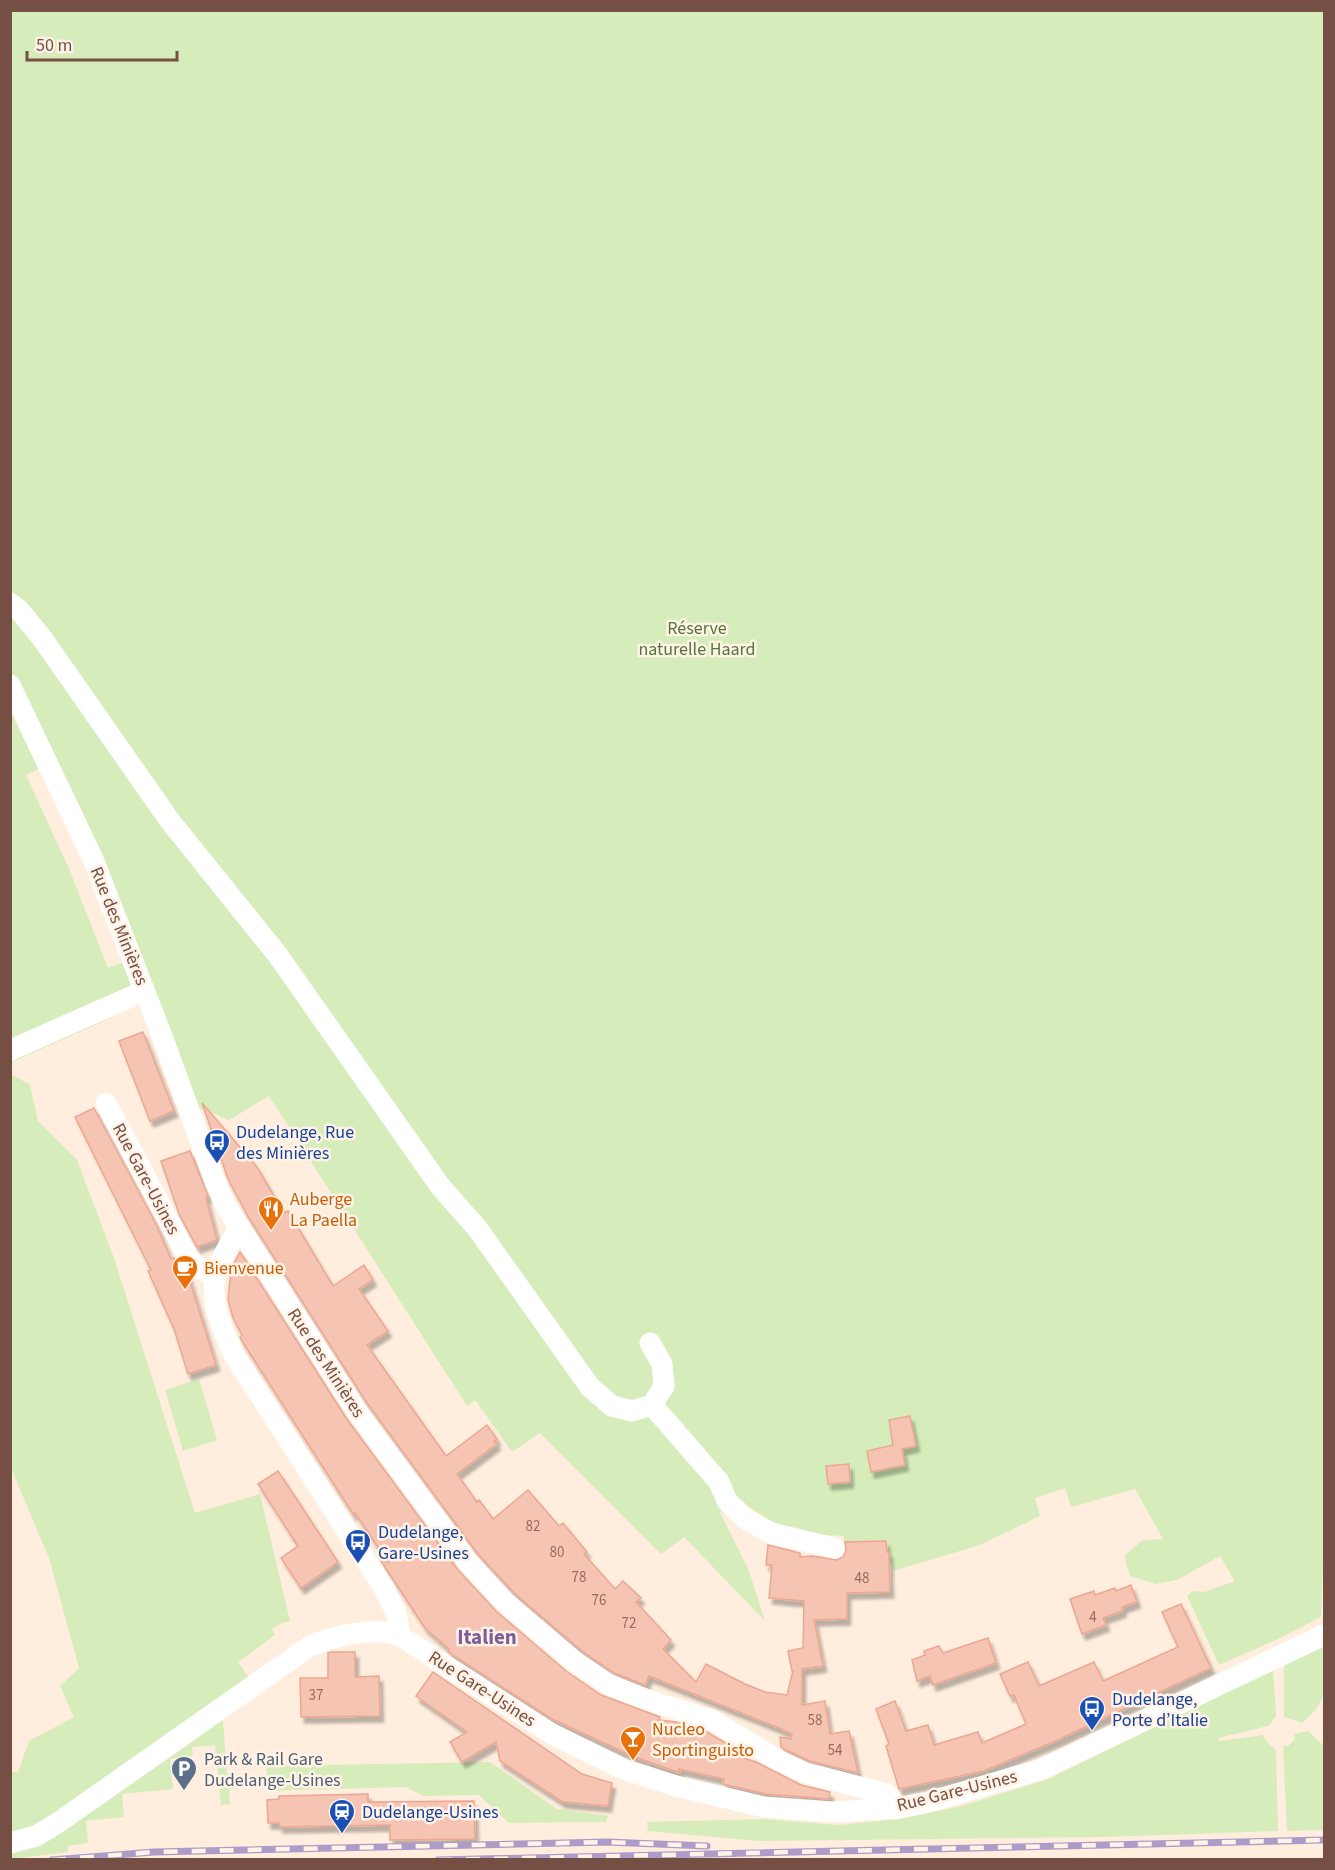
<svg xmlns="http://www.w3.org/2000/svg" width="1335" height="1870" font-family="'Source Sans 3',sans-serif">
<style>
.green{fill:#d6edbb;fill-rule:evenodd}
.building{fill:#f6c4b2;stroke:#eba791;stroke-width:1.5;filter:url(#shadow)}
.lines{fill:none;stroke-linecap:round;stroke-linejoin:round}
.street{stroke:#fff;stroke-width:21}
.rail-casing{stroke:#ae9cc8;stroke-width:7}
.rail{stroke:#fff2e6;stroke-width:4.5;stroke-dasharray:14;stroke-linecap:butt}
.labels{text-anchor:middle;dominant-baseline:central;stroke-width:5;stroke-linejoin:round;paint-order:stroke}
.number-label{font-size:15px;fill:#966c60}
.park-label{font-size:18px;fill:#537838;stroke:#fff2e6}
.street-label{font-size:18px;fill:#764f44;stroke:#fff2e6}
.transit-label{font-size:18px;fill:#164399;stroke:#fff2e6;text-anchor:start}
.food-label{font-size:18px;fill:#c56008;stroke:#fff2e6;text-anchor:start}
.service-label{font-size:18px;fill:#4e5e75;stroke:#fff2e6;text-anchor:start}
.quarter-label{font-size:21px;font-weight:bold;fill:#7e5e9a;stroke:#fff2e6}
</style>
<defs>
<filter id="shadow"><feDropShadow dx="3.5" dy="6" stdDeviation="1.5" flood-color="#0004"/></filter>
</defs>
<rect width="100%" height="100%" fill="#ffeddd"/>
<g class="green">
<path d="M11,11H1324V1533L1321,1617L1276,1640L1219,1665L1187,1596L1193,1591L1204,1592L1235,1581L1220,1556L1177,1580L1156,1584L1130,1576L1124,1556L1143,1540L1163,1539L1135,1489L1071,1507L1065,1488L1035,1498L1040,1516L980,1545L893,1571L886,1541L844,1542V1536C831,1535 815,1536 802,1533C774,1526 754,1511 732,1494L720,1512L749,1571L765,1621L684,1537L661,1554L540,1433L512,1452L475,1400L467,1406L269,1096L229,1120L203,1109L189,1112L154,1014L136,1005L100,1023L14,1061L11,1066ZM49,764L131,959L108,968L70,871L26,775Z"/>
<path d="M11,1074L30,1085L38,1121L77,1160L114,1258L195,1513L260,1494L290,1621L282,1623L272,1629L275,1635L238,1662L254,1685L222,1708L227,1773L241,1783L242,1788L229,1790L230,1804L221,1805L215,1745L192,1747L193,1756L170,1759L173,1789L122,1794L124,1817L86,1821L88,1843L68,1846V1852L11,1859L10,1772H18L29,1741L74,1717L60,1686L79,1668L49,1558L11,1468Z"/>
<path d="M199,1379L217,1440L183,1451L165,1390Z"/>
<path d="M1324,1644V1692C1321,1705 1312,1715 1302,1723L1284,1717V1663Z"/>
<path d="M1273,1669L1276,1716L1268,1726L1218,1738L1220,1741L1263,1735L1267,1742L1276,1750L1278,1831L1105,1837L759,1841L648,1831L647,1822L763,1819L837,1825L901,1819L961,1806L1048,1779Z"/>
<path d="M1308,1731L1324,1746V1830L1287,1831L1283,1746H1288L1295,1739L1294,1734Z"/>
<path d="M490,1762L557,1809L608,1816L606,1822L509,1823L479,1795L424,1796L405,1787L268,1791L266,1766Z"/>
</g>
<g class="building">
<path d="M143,1032L174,1111L150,1121L119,1041Z"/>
<path d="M202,1103L257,1167L284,1213L288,1211L333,1286L364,1265L373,1280L359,1289L388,1331L367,1345L446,1456L487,1425L497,1439L494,1441L497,1444L457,1474L477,1502L479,1500L493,1519L528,1490L559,1526L563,1523L587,1552L584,1554L615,1589L623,1581L641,1598L636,1602L671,1640L663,1649L696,1682L706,1664L745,1684L765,1692L787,1695L793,1671H792L788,1651L803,1648L804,1601L769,1598L772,1565H766L768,1545L800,1553V1557L813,1556L837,1560L843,1557L846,1551L845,1542L886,1541L887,1552H889L890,1592L847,1593V1619L814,1620L823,1666L802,1669V1705L825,1701L830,1734L849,1731L858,1773L810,1761L784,1749L781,1747L780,1737L791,1739L792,1734L779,1728L649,1676L645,1685L614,1673L582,1651L514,1593L478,1554L367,1403L249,1218L228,1179Z"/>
<path d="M94,1108L156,1224L171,1259L174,1258L180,1268L188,1275L216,1365L188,1374L174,1329L148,1271L151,1270L75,1117Z"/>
<path d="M190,1151L208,1196L206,1198L217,1240L197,1247L179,1214L161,1161Z"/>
<path d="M240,1252L346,1418L458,1570L497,1612L566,1671L601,1695L660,1717L659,1720L676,1722L707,1732L739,1751L737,1756L756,1762L801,1785L830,1792L829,1799L766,1794L723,1784L724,1779L679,1769L680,1773L632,1756L552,1719L448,1652L449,1649L425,1628L381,1561L388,1562L355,1513L353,1514L242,1341L240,1337L242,1335L233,1318L228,1300L231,1269Z"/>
<path d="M910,1416L916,1446L902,1449L905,1465L871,1472L867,1451L893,1445L889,1420Z"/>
<path d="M849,1464L850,1482L828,1484L826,1466Z"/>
<path d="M278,1471L338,1562L301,1588L281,1558L298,1546L258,1484Z"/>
<path d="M1131,1585L1137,1602L1122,1607L1123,1611L1103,1618L1106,1625L1082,1634L1070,1599L1094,1591L1095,1595L1115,1588L1116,1591Z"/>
<path d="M1181,1604L1211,1668L1060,1739L984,1771L899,1789L886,1746L889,1744L876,1709L895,1701L906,1731L928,1725L934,1745L978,1732L982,1743L1026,1724L1014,1695L1010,1696L1000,1674L1028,1662L1039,1686L1094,1662L1103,1681L1178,1647L1162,1612Z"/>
<path d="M988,1638L996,1663L933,1685L930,1676L917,1681L912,1660L925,1655L924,1651L939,1646L943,1653Z"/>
<path d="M331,1652H355V1677L379,1676L380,1716L301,1717L300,1678H328V1653Z"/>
<path d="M433,1672L582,1774L612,1783L608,1806L563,1802L500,1761L496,1742L462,1762L450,1742L467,1732L416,1696Z"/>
<path d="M368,1794V1802L474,1801L475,1839L390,1840V1825L280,1827L279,1823H268L267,1800L279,1799V1796Z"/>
</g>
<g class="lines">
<g class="street">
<path d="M10,603L19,610L42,638L170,821L277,954L440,1186L477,1228L590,1387L612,1406L632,1411L652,1405L664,1386L662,1364L650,1343"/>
<path d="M10,685L93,859L162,1036L216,1184L226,1206L356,1410L468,1562L505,1602L574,1661L608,1684L648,1700L712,1720L778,1760L806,1773L887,1794L898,1808"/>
<path d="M10,1051L13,1049L144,991"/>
<path d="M106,1103L189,1259L200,1269L215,1275"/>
<path d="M239,1227C231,1242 221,1257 216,1274C208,1300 224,1332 234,1355L385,1590L396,1612L400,1636"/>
<path d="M652,1405L719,1482L727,1501L747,1520L771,1533L834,1548"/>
<path d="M10,1843L36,1836L59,1822L310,1646C334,1636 374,1626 400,1636L552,1734L623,1769L676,1786L764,1807L833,1812L898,1808L929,1802L1042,1769L1324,1635"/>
</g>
<defs>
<g id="rail">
<path d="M52,1860L154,1852L607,1842L707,1846"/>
<path d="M438,1860L1324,1840"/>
</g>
</defs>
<use href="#rail" class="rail-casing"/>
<use href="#rail" class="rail"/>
</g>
<defs>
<symbol id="bus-pin" viewBox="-11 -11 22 30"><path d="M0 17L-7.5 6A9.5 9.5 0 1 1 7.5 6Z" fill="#1a4fb4" stroke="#fff2e6"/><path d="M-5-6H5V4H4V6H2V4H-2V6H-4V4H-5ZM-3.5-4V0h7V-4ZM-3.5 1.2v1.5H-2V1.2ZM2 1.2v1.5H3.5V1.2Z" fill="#fff"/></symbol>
<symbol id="restaurant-pin" viewBox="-11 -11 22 30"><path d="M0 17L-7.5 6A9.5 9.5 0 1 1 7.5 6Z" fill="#e8710a" stroke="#fff2e6"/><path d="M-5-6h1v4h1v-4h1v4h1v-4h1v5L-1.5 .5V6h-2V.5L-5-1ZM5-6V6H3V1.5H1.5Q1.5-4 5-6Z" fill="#fff"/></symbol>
<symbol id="cafe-pin" viewBox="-11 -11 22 30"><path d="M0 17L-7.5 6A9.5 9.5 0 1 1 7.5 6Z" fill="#e8710a" stroke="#fff2e6"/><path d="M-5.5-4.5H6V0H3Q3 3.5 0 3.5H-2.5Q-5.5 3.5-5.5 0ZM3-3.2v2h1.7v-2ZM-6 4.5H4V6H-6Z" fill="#fff"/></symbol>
<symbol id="bar-pin" viewBox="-11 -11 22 30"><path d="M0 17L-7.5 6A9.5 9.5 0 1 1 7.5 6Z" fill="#e8710a" stroke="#fff2e6"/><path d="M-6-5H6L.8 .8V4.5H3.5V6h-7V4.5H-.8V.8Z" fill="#fff"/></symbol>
<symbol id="parking-pin" viewBox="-11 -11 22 30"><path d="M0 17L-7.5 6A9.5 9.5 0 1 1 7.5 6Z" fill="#5c6f8a" stroke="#fff2e6"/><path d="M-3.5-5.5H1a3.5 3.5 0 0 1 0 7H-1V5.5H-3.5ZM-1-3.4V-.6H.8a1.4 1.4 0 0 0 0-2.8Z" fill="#fff"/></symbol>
<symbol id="station-pin" viewBox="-11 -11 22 30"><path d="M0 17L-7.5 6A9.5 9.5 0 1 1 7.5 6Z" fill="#1a4fb4" stroke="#fff2e6"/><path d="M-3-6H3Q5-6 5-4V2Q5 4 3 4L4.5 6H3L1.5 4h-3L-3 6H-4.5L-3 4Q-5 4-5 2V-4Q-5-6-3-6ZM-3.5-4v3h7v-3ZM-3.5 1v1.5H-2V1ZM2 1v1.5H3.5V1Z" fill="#fff"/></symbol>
</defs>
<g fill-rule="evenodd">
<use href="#bus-pin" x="202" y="1127" width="30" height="40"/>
<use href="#restaurant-pin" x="256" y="1194" width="30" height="40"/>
<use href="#cafe-pin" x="170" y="1253" width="30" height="40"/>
<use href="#bus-pin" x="343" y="1527" width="30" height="40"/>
<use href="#bus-pin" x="1077" y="1694" width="30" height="40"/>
<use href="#bar-pin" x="618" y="1724" width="30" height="40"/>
<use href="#parking-pin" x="169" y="1754" width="30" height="40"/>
<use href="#station-pin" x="327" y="1797" width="30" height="40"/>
</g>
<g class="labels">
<g class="number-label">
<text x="533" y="1526">82</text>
<text x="557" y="1552">80</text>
<text x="579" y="1577">78</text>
<text x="862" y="1578">48</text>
<text x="599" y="1600">76</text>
<text x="1093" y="1617">4</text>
<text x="629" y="1623">72</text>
<text x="316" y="1695">37</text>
<text x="815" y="1720">58</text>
<text x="835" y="1750">54</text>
</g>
<g class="park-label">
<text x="697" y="628">Réserve<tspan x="697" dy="21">naturelle Haard</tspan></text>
</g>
<g class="street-label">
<text transform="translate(119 926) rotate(68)">Rue des Minières</text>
<text transform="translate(146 1179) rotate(62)">Rue Gare-Usines</text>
<text transform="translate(326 1363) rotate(57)">Rue des Minières</text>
<text transform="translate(482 1689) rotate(33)">Rue Gare-Usines</text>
<text transform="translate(957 1791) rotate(-14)">Rue Gare-Usines</text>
</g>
<g class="transit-label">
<text x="236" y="1132">Dudelange, Rue<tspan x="236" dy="21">des Minières</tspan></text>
<text x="378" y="1532">Dudelange,<tspan x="378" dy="21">Gare-Usines</tspan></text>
<text x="1112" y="1699">Dudelange,<tspan x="1112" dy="21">Porte d’Italie</tspan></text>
<text x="362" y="1812">Dudelange-Usines</text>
</g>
<g class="food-label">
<text x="290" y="1199">Auberge<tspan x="290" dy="21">La Paella</tspan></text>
<text x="204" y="1268">Bienvenue</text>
<text x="652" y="1729">Nucleo<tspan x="652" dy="21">Sportinguisto</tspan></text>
</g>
<g class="service-label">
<text x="204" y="1759">Park &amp; Rail Gare<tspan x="204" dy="21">Dudelange-Usines</tspan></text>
</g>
<g class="quarter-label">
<text x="487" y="1637">Italien</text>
</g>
</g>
<rect width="1335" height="1870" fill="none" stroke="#764f44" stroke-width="24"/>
<path d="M27 51v9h150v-9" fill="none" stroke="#764f44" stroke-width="3"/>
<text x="36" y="51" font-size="18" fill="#764f44" stroke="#fff2e6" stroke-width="4.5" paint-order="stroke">50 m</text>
</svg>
